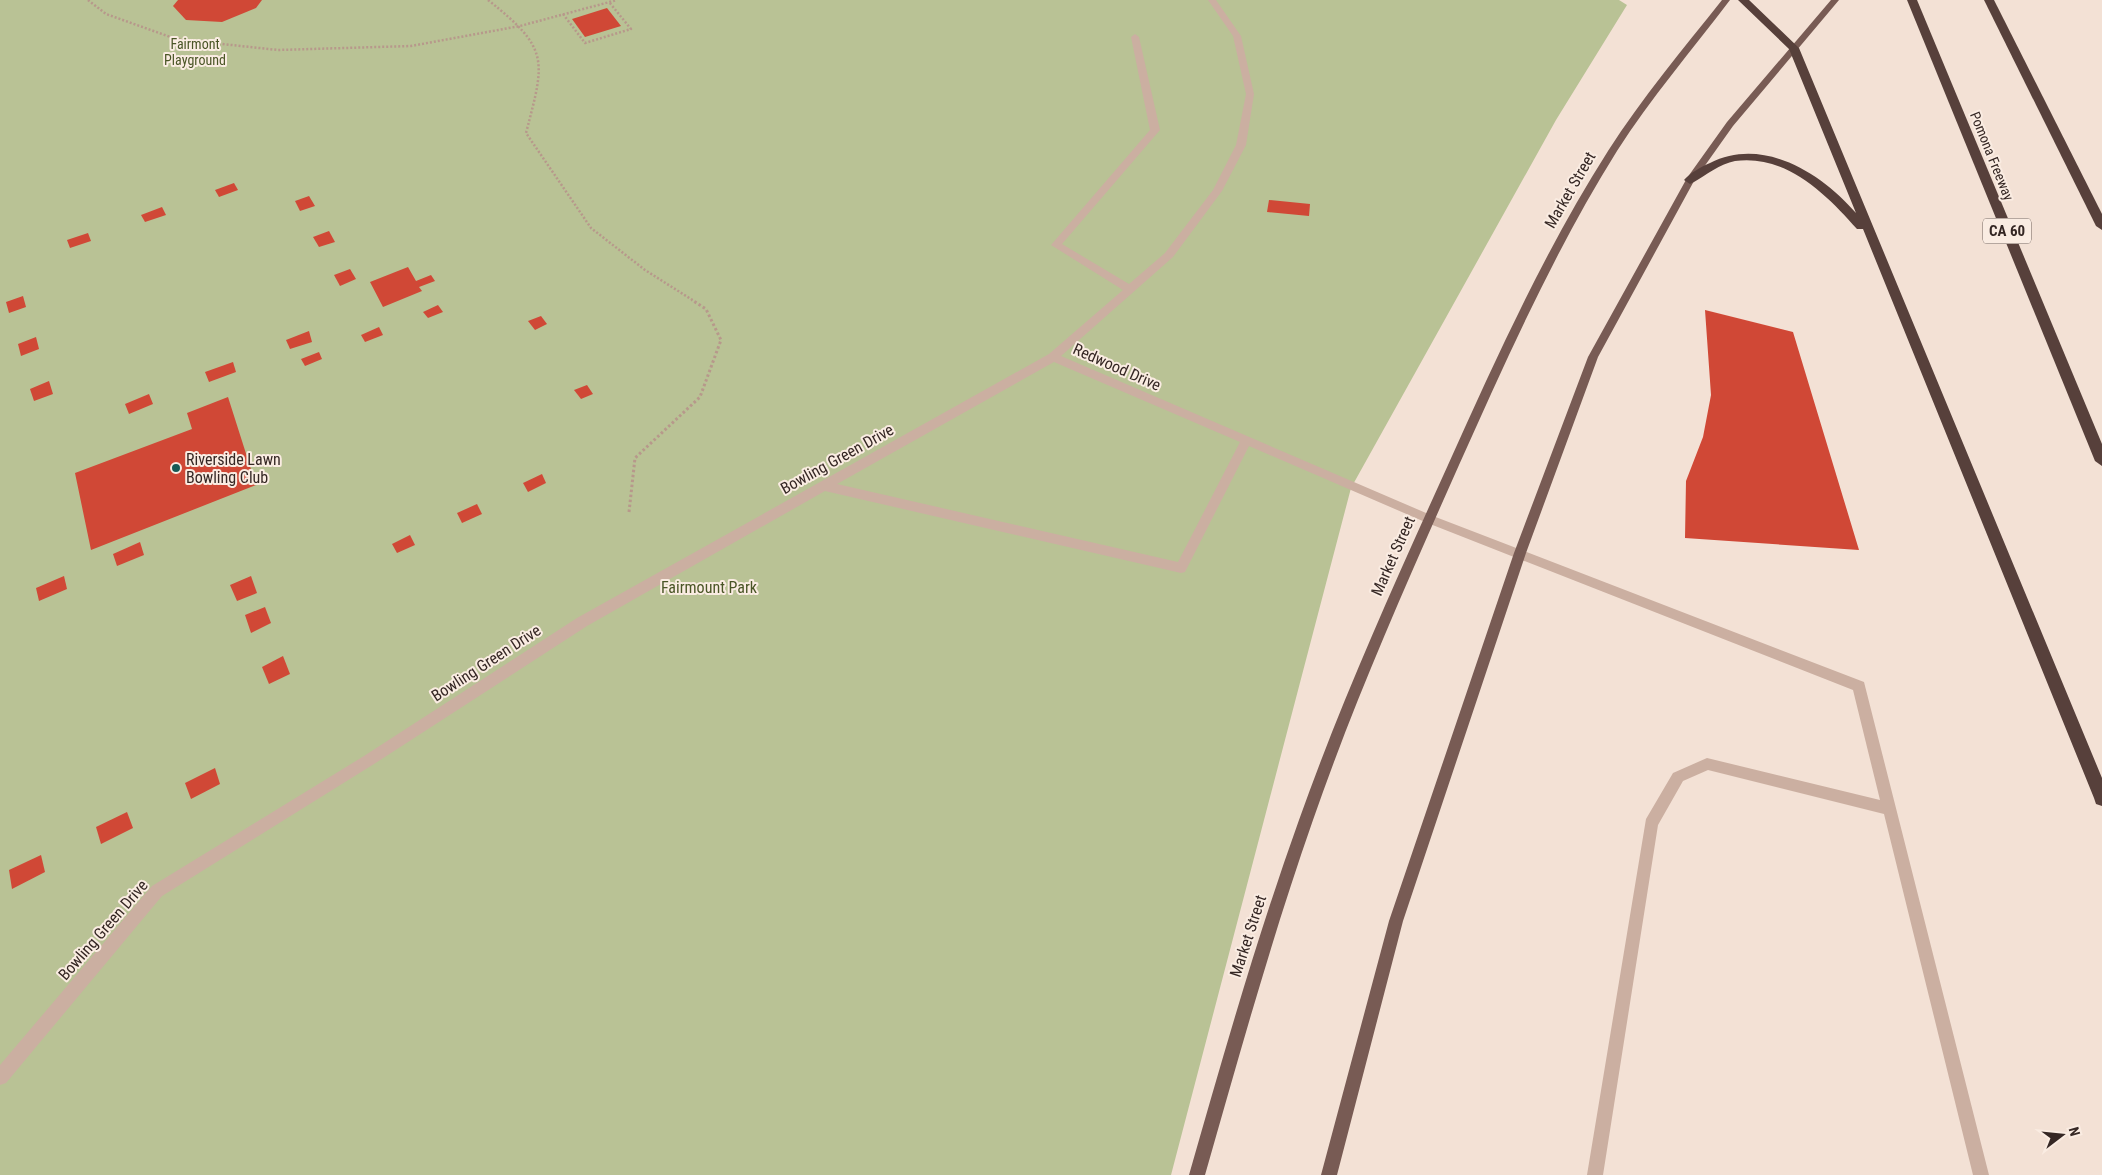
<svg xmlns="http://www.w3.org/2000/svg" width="2102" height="1175" font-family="'Roboto Condensed',sans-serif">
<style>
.green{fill:#b9c295}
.building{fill:#d04836}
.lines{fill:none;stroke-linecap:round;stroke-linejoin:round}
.path-far1{stroke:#b7988b;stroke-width:2.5;stroke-dasharray:2 2;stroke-linecap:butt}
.path{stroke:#b7988b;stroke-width:3;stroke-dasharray:2.5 2.5;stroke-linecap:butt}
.minor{fill:#cbafa1;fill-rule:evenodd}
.major{fill:#785b54;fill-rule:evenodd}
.highway{fill:#57403b;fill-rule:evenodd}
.poi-dot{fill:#175955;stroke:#faece2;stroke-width:2}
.labels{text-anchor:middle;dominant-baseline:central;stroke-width:4;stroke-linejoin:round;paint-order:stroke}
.far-park-label{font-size:14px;fill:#4a5526;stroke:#faece2}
.far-street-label{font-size:14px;fill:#352724;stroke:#faece2}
.shield{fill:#faece2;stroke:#70625d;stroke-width:1}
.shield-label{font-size:15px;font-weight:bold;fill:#352724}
.street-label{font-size:16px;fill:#352724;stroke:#faece2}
.poi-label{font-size:16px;fill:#352724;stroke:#faece2;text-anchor:start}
.park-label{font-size:16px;fill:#4a5526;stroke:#faece2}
</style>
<rect width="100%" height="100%" fill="#f3e1d5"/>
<path class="green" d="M0,0H1619L1627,5L1556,120L1351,488L1171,1175H0Z"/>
<g class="building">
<path d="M178,0H262L256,8L222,22L186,20L173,6Z"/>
<path d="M607,8L621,26L585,37L572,19Z"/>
<path d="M234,183L238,190L219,197L215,190Z"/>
<path d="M309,196L315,206L300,211L295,201Z"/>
<path d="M1269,200L1310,204L1309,216L1267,212Z"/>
<path d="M162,207L166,215L145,222L141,215Z"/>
<path d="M329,231L335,242L319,247L313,237Z"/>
<path d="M88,233L91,241L70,248L67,240Z"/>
<path d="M408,267L416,281L431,275L435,281L419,287L422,291L383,307L370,282Z"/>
<path d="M350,269L356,279L340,286L334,275Z"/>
<path d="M23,296L26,307L9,313L6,302Z"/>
<path d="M438,305L443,312L428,318L423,312Z"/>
<path d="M1705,310L1793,332L1859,550L1685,538L1686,481L1703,437L1711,395Z"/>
<path d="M541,316L547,324L535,330L528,321Z"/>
<path d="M379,327L383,335L365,342L361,335Z"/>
<path d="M309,331L312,342L290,349L286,340Z"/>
<path d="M36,337L39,349L21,356L18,344Z"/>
<path d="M319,352L322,359L305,366L301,359Z"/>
<path d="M233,362L236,372L209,382L205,372Z"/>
<path d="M49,381L53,394L34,401L30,389Z"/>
<path d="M587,385L593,394L581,399L574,390Z"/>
<path d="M149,394L153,404L129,414L125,404Z"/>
<path d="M228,397L256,485L91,550L75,473L192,429L187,413Z"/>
<path d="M542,474L546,483L528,492L523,483Z"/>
<path d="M477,504L482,514L462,523L457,513Z"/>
<path d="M410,535L415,545L397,553L392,544Z"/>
<path d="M140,542L144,555L117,566L113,554Z"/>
<path d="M64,576L67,589L39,601L36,588Z"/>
<path d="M251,576L257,593L237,601L230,585Z"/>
<path d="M265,607L271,623L251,633L245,615Z"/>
<path d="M283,656L290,674L269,684L262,667Z"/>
<path d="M215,768L220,784L191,799L185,783Z"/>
<path d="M127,812L133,828L101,844L96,827Z"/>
<path d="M41,855L45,872L12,889L9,870Z"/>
</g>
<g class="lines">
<g class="path-far1">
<path d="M88,0L106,14L176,39L278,50L411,46L520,26L617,0"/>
<path d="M488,0C550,49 545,60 526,133L591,228L645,270L694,301"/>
<path d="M563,14L585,43L631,29L609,2"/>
</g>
<path class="path" d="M629,512L635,458L700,397L721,340L706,309L692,300"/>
<path class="minor" d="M1208,0H1216L1241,36L1254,94L1246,145L1222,191L1173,257L1061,356L1433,516L1864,682L1989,1175H1973L1884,814L1708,770L1683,781L1658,825L1603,1175H1587L1646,819L1673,773L1707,758L1880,800L1853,690L1425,522L1249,446L1185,572L1181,573L825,491L587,626L374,764L162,896L6,1083L0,1085V1065L152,886L364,756L577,618L1049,354L1123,290L1051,245L1150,130L1131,37L1135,34L1139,37L1160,130L1062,244L1129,284L1165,253L1213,190L1236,145L1246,94L1233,36ZM1054,362L1240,442L1178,562L837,484Z"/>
<g class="major">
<path d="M1722,0H1730C1692,50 1651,98 1617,151C1555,250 1507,358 1459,465C1407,582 1355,699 1313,820C1272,937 1239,1056 1205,1175H1189C1223,1056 1257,937 1299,820C1342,699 1395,582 1448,465C1496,358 1545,250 1608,151C1642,98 1683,49 1722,0Z"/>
<path d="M1831,0H1839L1733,126L1694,181L1598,357L1526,553L1403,921L1337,1175H1321L1389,921L1514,553L1588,357L1687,178L1727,122Z"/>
</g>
<g class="highway">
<path d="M1738,0H1749L1799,48L2102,778V806L2096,804L2094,798L1863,229H1857C1826,194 1786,154 1735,161C1720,164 1706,175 1694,182L1690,184L1684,180C1690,173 1701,167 1710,163C1763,136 1821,173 1856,213L1789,49Z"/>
<path d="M1907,0H1917L2102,444V466L2095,461Z"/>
<path d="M1984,0H1994L2102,214V230L2096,226Z"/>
</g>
</g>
<circle class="poi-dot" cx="176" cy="468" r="5"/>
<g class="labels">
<g class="far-park-label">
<text x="195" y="44">Fairmont<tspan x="195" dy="16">Playground</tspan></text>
</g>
<g class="far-street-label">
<text transform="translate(1992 156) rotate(68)">Pomona Freeway</text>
</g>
<rect class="shield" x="1983" y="218.5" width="48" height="25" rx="4"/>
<g class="shield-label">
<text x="2007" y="231">CA 60</text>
</g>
<g class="street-label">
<text transform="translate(1570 190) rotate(-60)">Market Street</text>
<text transform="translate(1117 367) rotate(24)">Redwood Drive</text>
<text transform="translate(837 459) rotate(-29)">Bowling Green Drive</text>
<text transform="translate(1393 556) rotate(-66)">Market Street</text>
<text transform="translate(486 663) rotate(-33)">Bowling Green Drive</text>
<text transform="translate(103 930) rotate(-49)">Bowling Green Drive</text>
<text transform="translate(1248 936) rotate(-72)">Market Street</text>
</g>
<g class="poi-label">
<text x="186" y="459">Riverside Lawn<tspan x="186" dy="18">Bowling Club</tspan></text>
</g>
<g class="park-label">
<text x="709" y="587">Fairmount Park</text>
</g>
</g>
<g transform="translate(2062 1135) rotate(74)" stroke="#faece2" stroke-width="4" paint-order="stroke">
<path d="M0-4L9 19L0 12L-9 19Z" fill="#352724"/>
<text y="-8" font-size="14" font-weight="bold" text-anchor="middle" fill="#352724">N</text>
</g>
</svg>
